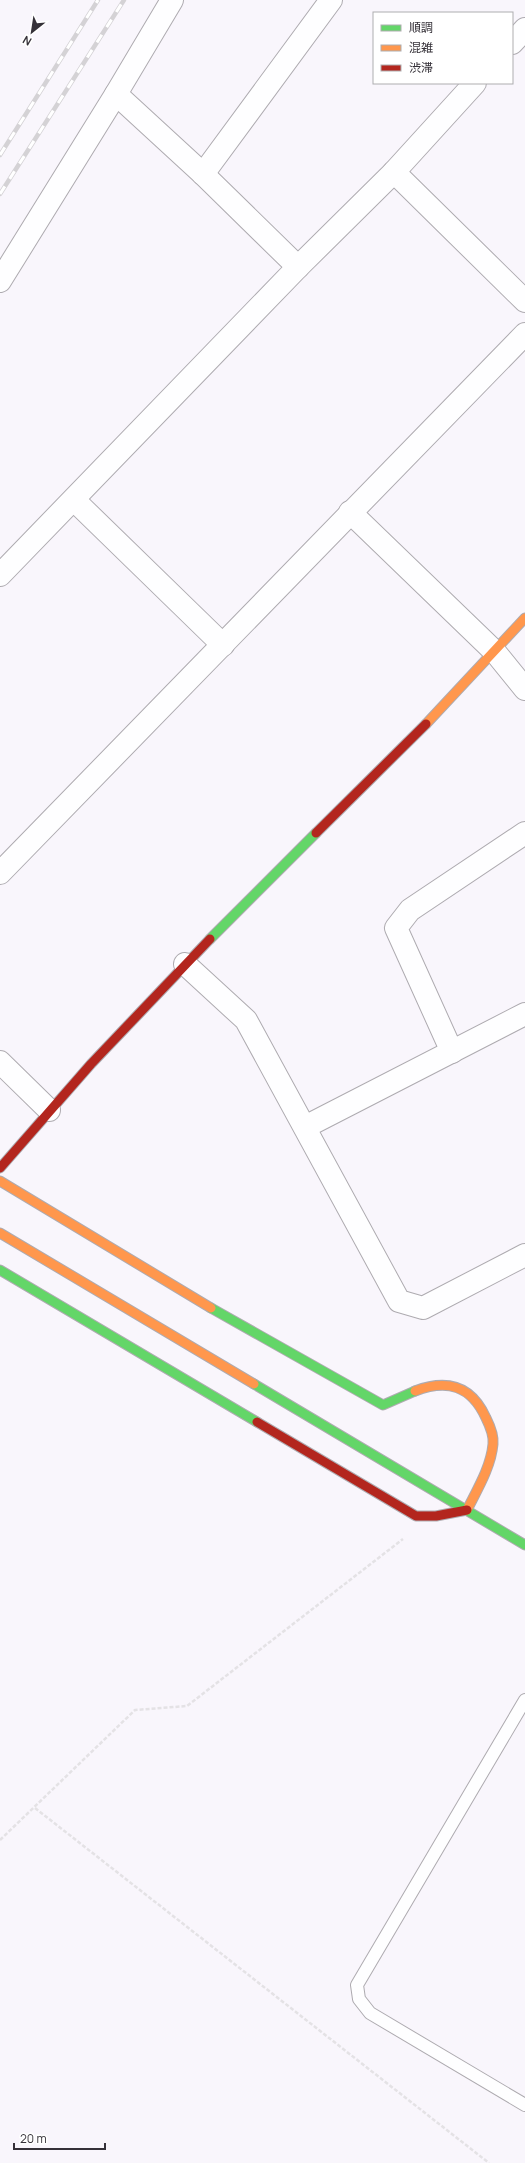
<svg xmlns="http://www.w3.org/2000/svg" width="525" height="2163" font-family="Manrope,'Noto Sans JP',sans-serif">
<style>
.lines{fill:none;stroke-linecap:round;stroke-linejoin:round}
.lane-casing{stroke:#aeabb0;stroke-width:14}
.street-casing{stroke:#aeabb0;stroke-width:24}
.fast-casing{stroke:#aeabb0;stroke-width:11}
.slow-casing{stroke:#aeabb0;stroke-width:11}
.jam-casing{stroke:#aeabb0;stroke-width:11}
.path{stroke:#e4e2e5;stroke-width:2.5;stroke-dasharray:4 2;stroke-linecap:butt}
.lane{stroke:#fefeff;stroke-width:12}
.street{stroke:#fefeff;stroke-width:22}
.fast{stroke:#63d668;stroke-width:9}
.slow{stroke:#ff974d;stroke-width:9}
.jam{stroke:#b3261e;stroke-width:9}
.rail-casing{stroke:#d4d2d5;stroke-width:4.5}
.rail{stroke:#fff;stroke-width:3;stroke-dasharray:9;stroke-linecap:butt}
</style>
<rect width="100%" height="100%" fill="#f9f6fc"/>
<g class="lines">
<defs>
<path id="lane" d="M525,1700L357,1985L359,1999L370,2013L525,2105"/>
<g id="street">
<path d="M512,43L525,29"/>
<path d="M116,94L203,174L298,267"/>
<path d="M394,172L525,301"/>
<path d="M203,174L331,0"/>
<path d="M0,281L116,94L172,0"/>
<path d="M74,500L223,645"/>
<path d="M350,512L495,652L525,689"/>
<path d="M0,575L298,267L394,172L475,83"/>
<path d="M0,873L525,334"/>
<path d="M185,964L246,1020L399,1301L423,1308L525,1255"/>
<path d="M452,1052L396,928L410,910L525,833"/>
<path d="M0,1062L49,1110"/>
<path d="M305,1127L525,1014"/>
</g>
<g id="fast">
<path d="M210,939L316,833"/>
<path d="M0,1270L257,1422"/>
<path d="M211,1308L383,1405L415,1391"/>
<path d="M254,1384L525,1545"/>
</g>
<g id="slow">
<path d="M426,724L525,618"/>
<path d="M0,1181L211,1308"/>
<path d="M0,1233L254,1384"/>
<path d="M415,1391C447,1379 471,1385 486,1418C490,1426 494,1435 493,1444C491,1467 477,1490 467,1510"/>
</g>
<g id="jam">
<path d="M316,833L426,724"/>
<path d="M0,1168L91,1064L210,939"/>
<path d="M257,1422L416,1516H436L467,1510"/>
</g>
</defs>
<use href="#lane" class="lane-casing"/>
<use href="#street" class="street-casing"/>
<use href="#fast" class="fast-casing"/>
<use href="#slow" class="slow-casing"/>
<use href="#jam" class="jam-casing"/>
<g class="path">
<path d="M35,1808L489,2163"/>
<path d="M0,1840L135,1710L187,1706L403,1539"/>
</g>
<use href="#lane" class="lane"/>
<use href="#street" class="street"/>
<use href="#fast" class="fast"/>
<use href="#slow" class="slow"/>
<use href="#jam" class="jam"/>
<defs>
<g id="rail">
<path d="M0,155L98,0"/>
<path d="M0,194L124,0"/>
</g>
</defs>
<use href="#rail" class="rail-casing"/>
<use href="#rail" class="rail"/>
</g>
<rect x="373" y="12" width="140" height="72" fill="#ffffff" stroke="#aeadaf"/>
<rect x="381" y="25" width="20" height="6" fill="#63d668" stroke="#aeadaf"/>
<text x="409" y="32" font-size="12" fill="#353138">順調</text>
<rect x="381" y="45" width="20" height="6" fill="#ff974d" stroke="#aeadaf"/>
<text x="409" y="52" font-size="12" fill="#353138">混雑</text>
<rect x="381" y="65" width="20" height="6" fill="#b3261e" stroke="#aeadaf"/>
<text x="409" y="72" font-size="12" fill="#353138">渋滞</text>
<g transform="translate(32 32) rotate(210)" stroke="#ffffff" stroke-width="3" paint-order="stroke">
<path d="M0-3L7 15L0 10L-7 15Z" fill="#353138"/>
<text y="-6" font-size="11" font-weight="bold" text-anchor="middle" fill="#353138">N</text>
</g>
<path d="M14 2143v6h91v-6" fill="none" stroke="#353138" stroke-width="2"/>
<text x="20" y="2143" font-size="12" fill="#353138" stroke="#ffffff" stroke-width="3" paint-order="stroke">20 m</text>
</svg>
